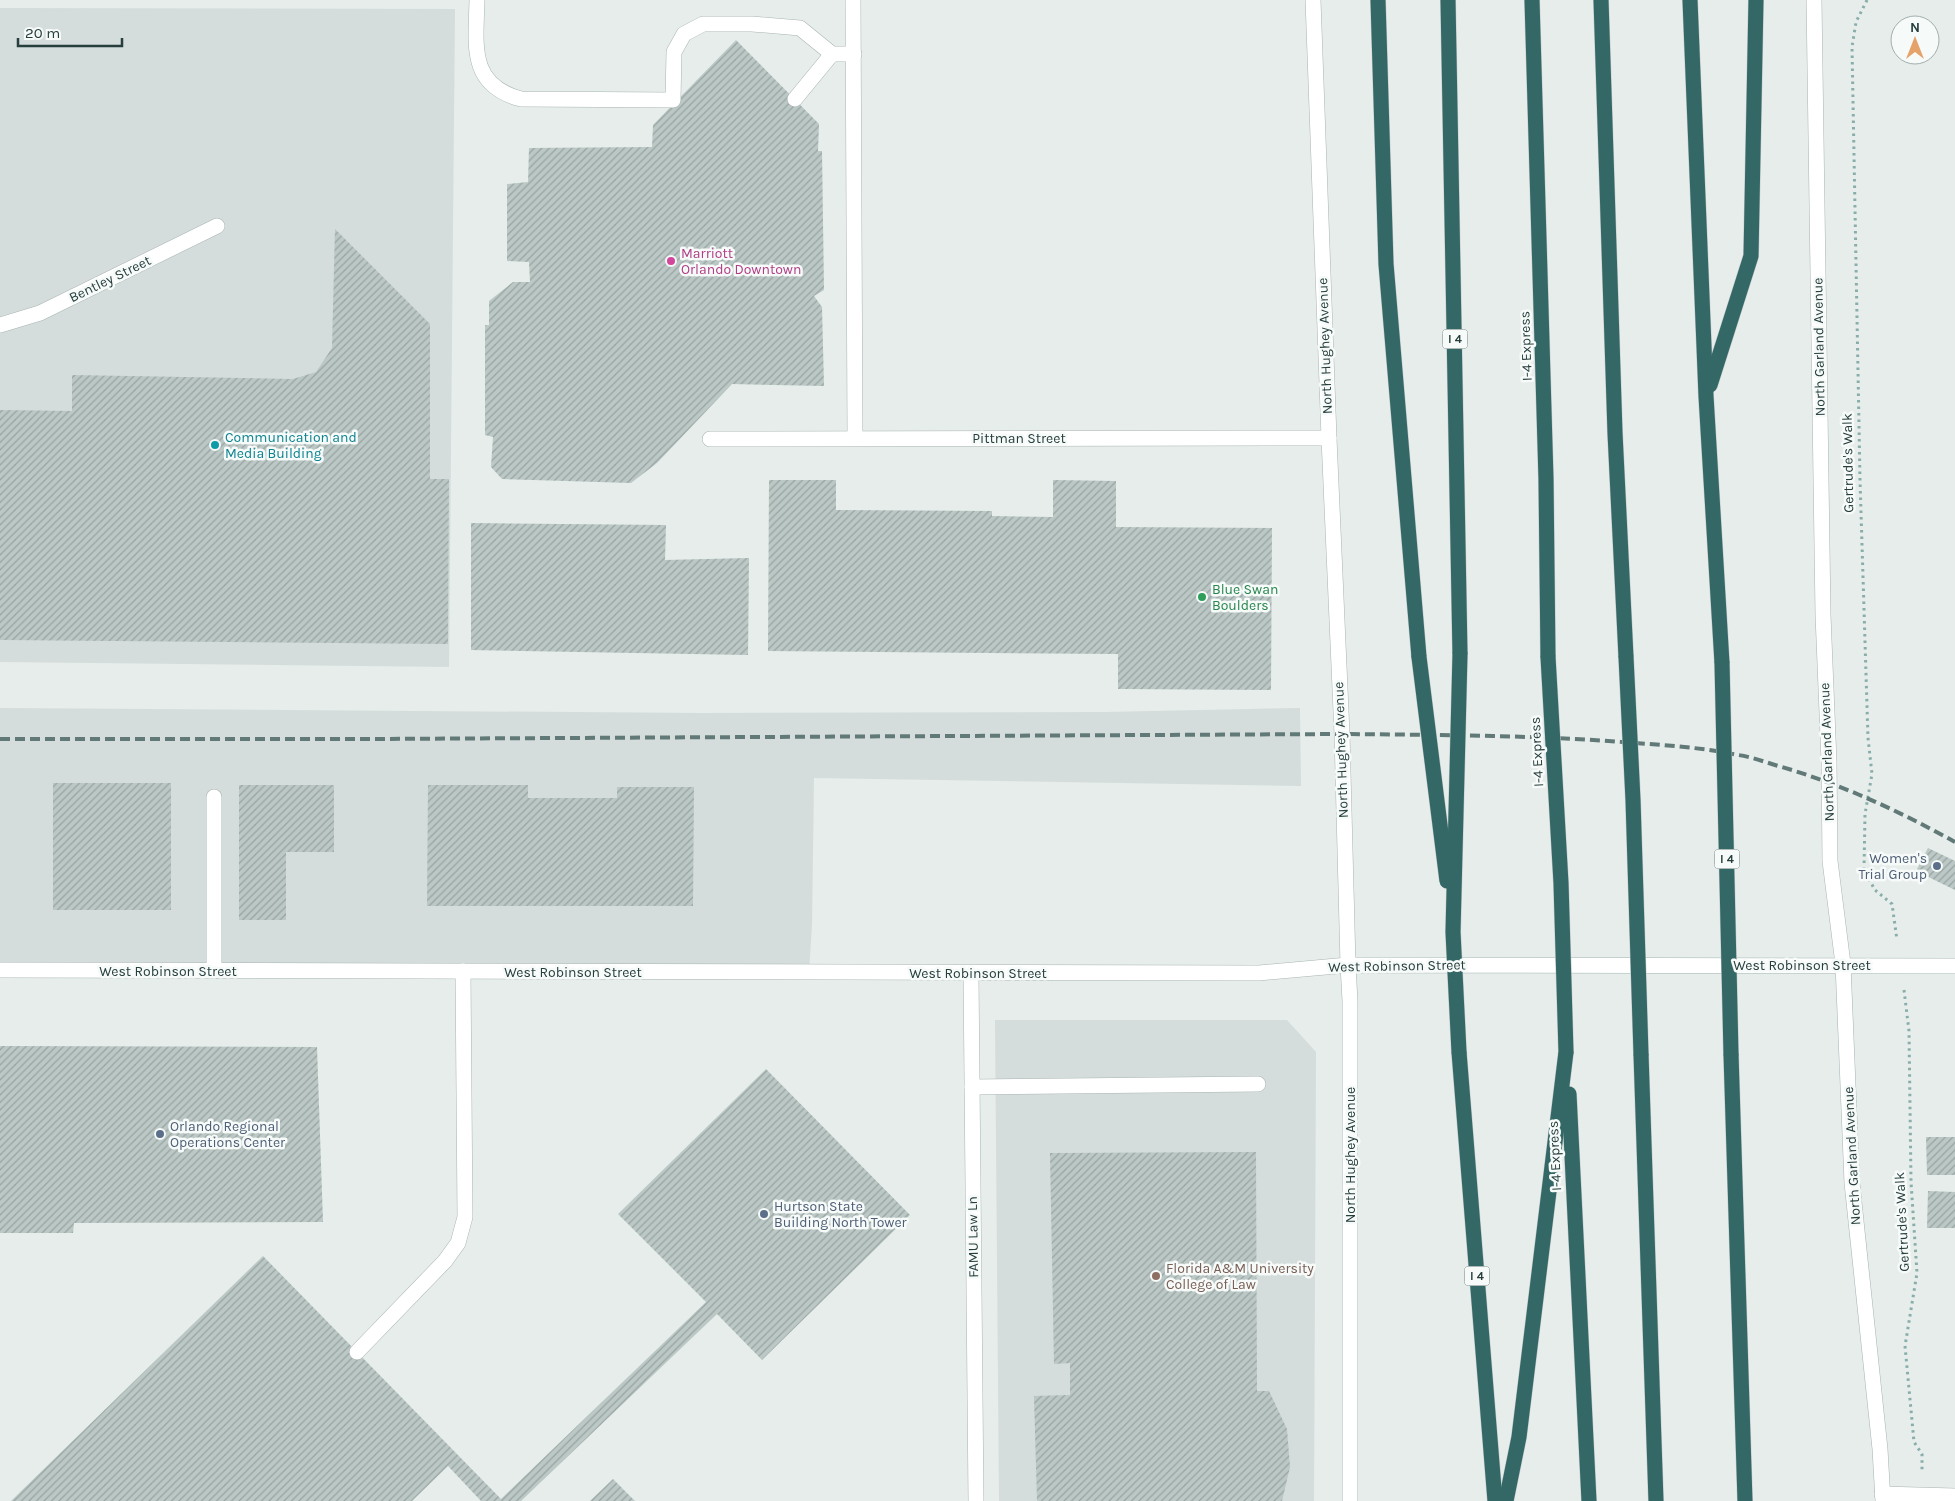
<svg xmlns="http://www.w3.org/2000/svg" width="1955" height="1501" font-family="Karla,sans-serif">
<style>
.built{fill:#d4dddb}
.building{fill:url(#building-hatch)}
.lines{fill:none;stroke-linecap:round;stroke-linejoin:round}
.service-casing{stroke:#a9b5b3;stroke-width:16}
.minor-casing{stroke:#a9b5b3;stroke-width:16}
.tertiary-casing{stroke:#a9b5b3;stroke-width:16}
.secondary-casing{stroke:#a2b5b2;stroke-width:16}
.motorway-casing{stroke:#c2c9c8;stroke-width:16}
.path{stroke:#89aeaa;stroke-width:3;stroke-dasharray:2.5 4;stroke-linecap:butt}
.service{stroke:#fff;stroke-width:15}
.minor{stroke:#fff;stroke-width:15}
.tertiary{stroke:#fff;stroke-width:15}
.secondary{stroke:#fff;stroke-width:15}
.motorway{stroke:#346867;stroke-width:15}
.rail{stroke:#617977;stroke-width:4;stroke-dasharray:10 5;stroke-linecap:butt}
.motorway-bridge-casing{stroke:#c2c9c8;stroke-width:16;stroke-linecap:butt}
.motorway-bridge{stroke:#346867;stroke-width:15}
.hotel-dot{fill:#d1479c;stroke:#f6faf9;stroke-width:2}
.culture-dot{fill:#0f9aa8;stroke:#f6faf9;stroke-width:2}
.leisure-dot{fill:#2e9e5b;stroke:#f6faf9;stroke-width:2}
.service-dot{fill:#5c6f8a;stroke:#f6faf9;stroke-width:2}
.education-dot{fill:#8d6e63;stroke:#f6faf9;stroke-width:2}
.labels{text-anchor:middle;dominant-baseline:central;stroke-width:5;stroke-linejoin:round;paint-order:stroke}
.shield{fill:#f6faf9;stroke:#647675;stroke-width:1}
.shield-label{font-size:12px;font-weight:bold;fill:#263e3c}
.hotel-label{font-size:14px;fill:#b23c85;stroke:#f6faf9;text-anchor:start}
.street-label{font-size:14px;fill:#263e3c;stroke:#f6faf9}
.culture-label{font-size:14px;fill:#0d838f;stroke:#f6faf9;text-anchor:start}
.leisure-label{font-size:14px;fill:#27864d;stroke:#f6faf9;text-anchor:start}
.service-label{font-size:14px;fill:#4e5e75;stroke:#f6faf9;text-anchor:start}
.education-label{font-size:14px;fill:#785e54;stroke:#f6faf9;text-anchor:start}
</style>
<defs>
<pattern id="building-hatch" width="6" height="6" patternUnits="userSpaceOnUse" patternTransform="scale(1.25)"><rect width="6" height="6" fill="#bbc8c5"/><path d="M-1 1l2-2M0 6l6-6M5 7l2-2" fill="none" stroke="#98a4a1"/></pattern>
</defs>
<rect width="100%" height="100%" fill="#e6edeb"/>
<g class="built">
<path d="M0,8L455,9L449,667L0,662Z"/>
<path d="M0,708L703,713L1106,712L1300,708L1301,786L814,778L812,925L809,972L0,970Z"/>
<path d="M995,1020H1287L1316,1052L1314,1501H999Z"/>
</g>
<g class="building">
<path d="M736,40L819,124L818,151H822L824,290L814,296L822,307L824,386L732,384L657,463L631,483L502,479L491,467L493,437L485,435V325H489V301L513,282H530L529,262L507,261V184L528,182L529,148L652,147L653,125Z"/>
<path d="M335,229L430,324V479H449L448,644L0,640V410L72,411V375L293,379L316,372L332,348Z"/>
<path d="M769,480H836V510L992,511V516L1053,517V480L1116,481V527L1272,528L1271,690L1118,689V654L768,651Z"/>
<path d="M471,523L666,525L665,560L749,558L748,655L471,650Z"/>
<rect x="53" y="783" width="118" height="127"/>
<path d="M239,785H334V852H286V920H239Z"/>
<path d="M428,785H528V798H617V787H694L693,906H427Z"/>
<path d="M1928,848L1955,861V890L1916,871Z"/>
<path d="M0,1046L317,1047L323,1222L74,1223L73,1233H0Z"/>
<path d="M766,1069L910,1215L762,1360L717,1314L521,1501H481L448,1466L412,1501H11L263,1256L501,1499L706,1302L618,1214Z"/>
<path d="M1926,1137H1955V1175H1927Z"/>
<path d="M1256,1152L1257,1391H1269L1287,1429L1290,1467L1282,1501H1037L1034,1396L1070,1395V1363L1054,1364L1050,1153Z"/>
<path d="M1928,1191L1955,1192V1228H1927Z"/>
<path d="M613,1479L635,1501H590Z"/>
</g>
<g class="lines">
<defs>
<g id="service">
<path d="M477,0C476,45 468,85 521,99L673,100L674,52L684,34L703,24H752L800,28L832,54H854"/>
<path d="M853,0L855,438"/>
<path d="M795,99L832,54"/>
<path d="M214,797V971"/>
<path d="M971,974L976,1501"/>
<path d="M972,1087L1258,1084"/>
<path d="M357,1352L445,1261L458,1243L465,1217L463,971"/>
</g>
<g id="minor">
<path d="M0,325L40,313L217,226"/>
<path d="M710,439L1329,438"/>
<path d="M1882,1494L1955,1496"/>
</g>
<g id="tertiary">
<path d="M1814,0L1823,615L1829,762L1830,861L1843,964"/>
<path d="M0,970L1259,973L1348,965L1342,734L1329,438L1313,0"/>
</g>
<g id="secondary">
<path d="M1843,964L1852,1183L1880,1449L1883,1501"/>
<path d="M1350,1501V1001L1348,965L1955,966"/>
</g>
<g id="motorway">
<path d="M1378,0L1386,264L1419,657"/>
<path d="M1448,0L1460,654"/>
<path d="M1532,0L1546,479L1548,657"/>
<path d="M1601,0L1615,433L1626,657"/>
<path d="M1690,0L1706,396L1722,663"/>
<path d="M1710,385L1751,256L1756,0"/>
<path d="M1459,1052L1495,1501"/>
<path d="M1641,1054L1656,1501"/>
<path d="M1731,1054L1745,1501"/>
<path d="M1569,1094L1589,1501"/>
<path d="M1506,1501L1519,1437L1566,1052"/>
</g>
</defs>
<use href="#service" class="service-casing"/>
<use href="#minor" class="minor-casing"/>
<use href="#tertiary" class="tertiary-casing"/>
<use href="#secondary" class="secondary-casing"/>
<use href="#motorway" class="motorway-casing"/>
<g class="path">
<path d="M1867,0L1856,22L1852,47L1860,480L1868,738L1872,774L1865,814L1864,870L1875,890L1892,904L1897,940"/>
<path d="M1904,990L1909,1031L1911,1182L1917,1273L1905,1346L1914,1442L1922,1454V1470"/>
</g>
<use href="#service" class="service"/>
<use href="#minor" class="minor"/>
<use href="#tertiary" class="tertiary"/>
<use href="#secondary" class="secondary"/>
<use href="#motorway" class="motorway"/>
<path class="rail" d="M0,739H368L1342,734C1435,735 1529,735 1622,742C1661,745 1700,747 1738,755C1753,757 1767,763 1782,767C1843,785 1899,811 1955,842"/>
<defs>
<g id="motorway-bridge">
<path d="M1419,657L1447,881"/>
<path d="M1548,657L1561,883L1566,1052"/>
<path d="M1626,657L1633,800L1641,1054"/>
<path d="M1722,663L1731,1054"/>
<path d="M1459,1052L1453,932L1460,654"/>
</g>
</defs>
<use href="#motorway-bridge" class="motorway-bridge-casing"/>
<use href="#motorway-bridge" class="motorway-bridge"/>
</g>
<circle class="hotel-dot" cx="671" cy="261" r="5"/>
<circle class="culture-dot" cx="215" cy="445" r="5"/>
<circle class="leisure-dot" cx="1202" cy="597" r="5"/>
<g class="service-dot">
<circle cx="1937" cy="866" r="5"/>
<circle cx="160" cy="1134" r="5"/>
<circle cx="764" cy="1214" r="5"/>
</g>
<circle class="education-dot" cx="1156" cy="1276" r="5"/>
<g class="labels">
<g class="shield">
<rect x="1442.5" y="329.5" width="25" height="19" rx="4"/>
<rect x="1714.5" y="849.5" width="25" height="19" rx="4"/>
<rect x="1464.5" y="1266.5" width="25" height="19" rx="4"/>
</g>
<g class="shield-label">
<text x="1455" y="339">I 4</text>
<text x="1727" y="859">I 4</text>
<text x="1477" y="1276">I 4</text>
</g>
<g class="hotel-label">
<text x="681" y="253">Marriott<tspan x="681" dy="16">Orlando Downtown</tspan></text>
</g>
<g class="street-label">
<text transform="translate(110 279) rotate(-26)">Bentley Street</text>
<text transform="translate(1325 346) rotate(-92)">North Hughey Avenue</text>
<text transform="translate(1526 346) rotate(-92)">I-4 Express</text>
<text transform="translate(1819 347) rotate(-91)">North Garland Avenue</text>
<text x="1019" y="438">Pittman Street</text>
<text transform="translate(1848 463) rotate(-91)">Gertrude's Walk</text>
<text transform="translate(1341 750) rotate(-92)">North Hughey Avenue</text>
<text transform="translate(1537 752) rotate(-93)">I-4 Express</text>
<text transform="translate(1827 752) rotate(-92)">North Garland Avenue</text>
<text x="1802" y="965">West Robinson Street</text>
<text transform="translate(1397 966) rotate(-1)">West Robinson Street</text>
<text x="168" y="971">West Robinson Street</text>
<text x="573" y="972">West Robinson Street</text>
<text x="978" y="973">West Robinson Street</text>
<text transform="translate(1350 1155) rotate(-90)">North Hughey Avenue</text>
<text transform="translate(1555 1156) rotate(-93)">I-4 Express</text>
<text transform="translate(1852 1156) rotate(-93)">North Garland Avenue</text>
<text transform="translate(1902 1222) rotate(-93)">Gertrude's Walk</text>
<text transform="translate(973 1237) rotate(-91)">FAMU Law Ln</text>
</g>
<g class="culture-label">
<text x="225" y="437">Communication and<tspan x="225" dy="16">Media Building</tspan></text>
</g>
<g class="leisure-label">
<text x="1212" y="589">Blue Swan<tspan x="1212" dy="16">Boulders</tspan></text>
</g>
<g class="service-label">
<text x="1927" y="858" text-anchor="end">Women's<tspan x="1927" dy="16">Trial Group</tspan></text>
<text x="170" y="1126">Orlando Regional<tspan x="170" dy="16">Operations Center</tspan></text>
<text x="774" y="1206">Hurtson State<tspan x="774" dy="16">Building North Tower</tspan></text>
</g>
<g class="education-label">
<text x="1166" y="1268">Florida A&amp;M University<tspan x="1166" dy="16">College of Law</tspan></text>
</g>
</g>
<g transform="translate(1915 40)"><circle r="24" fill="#f6faf9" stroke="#a3afad"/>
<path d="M0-4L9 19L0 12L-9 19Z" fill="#e6a26b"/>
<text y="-8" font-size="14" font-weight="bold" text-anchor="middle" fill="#263e3c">N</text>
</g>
<path d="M18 38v8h104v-8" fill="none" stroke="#263e3c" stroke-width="2.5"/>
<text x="25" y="38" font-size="15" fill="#263e3c" stroke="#f6faf9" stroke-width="4" paint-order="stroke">20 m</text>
</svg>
